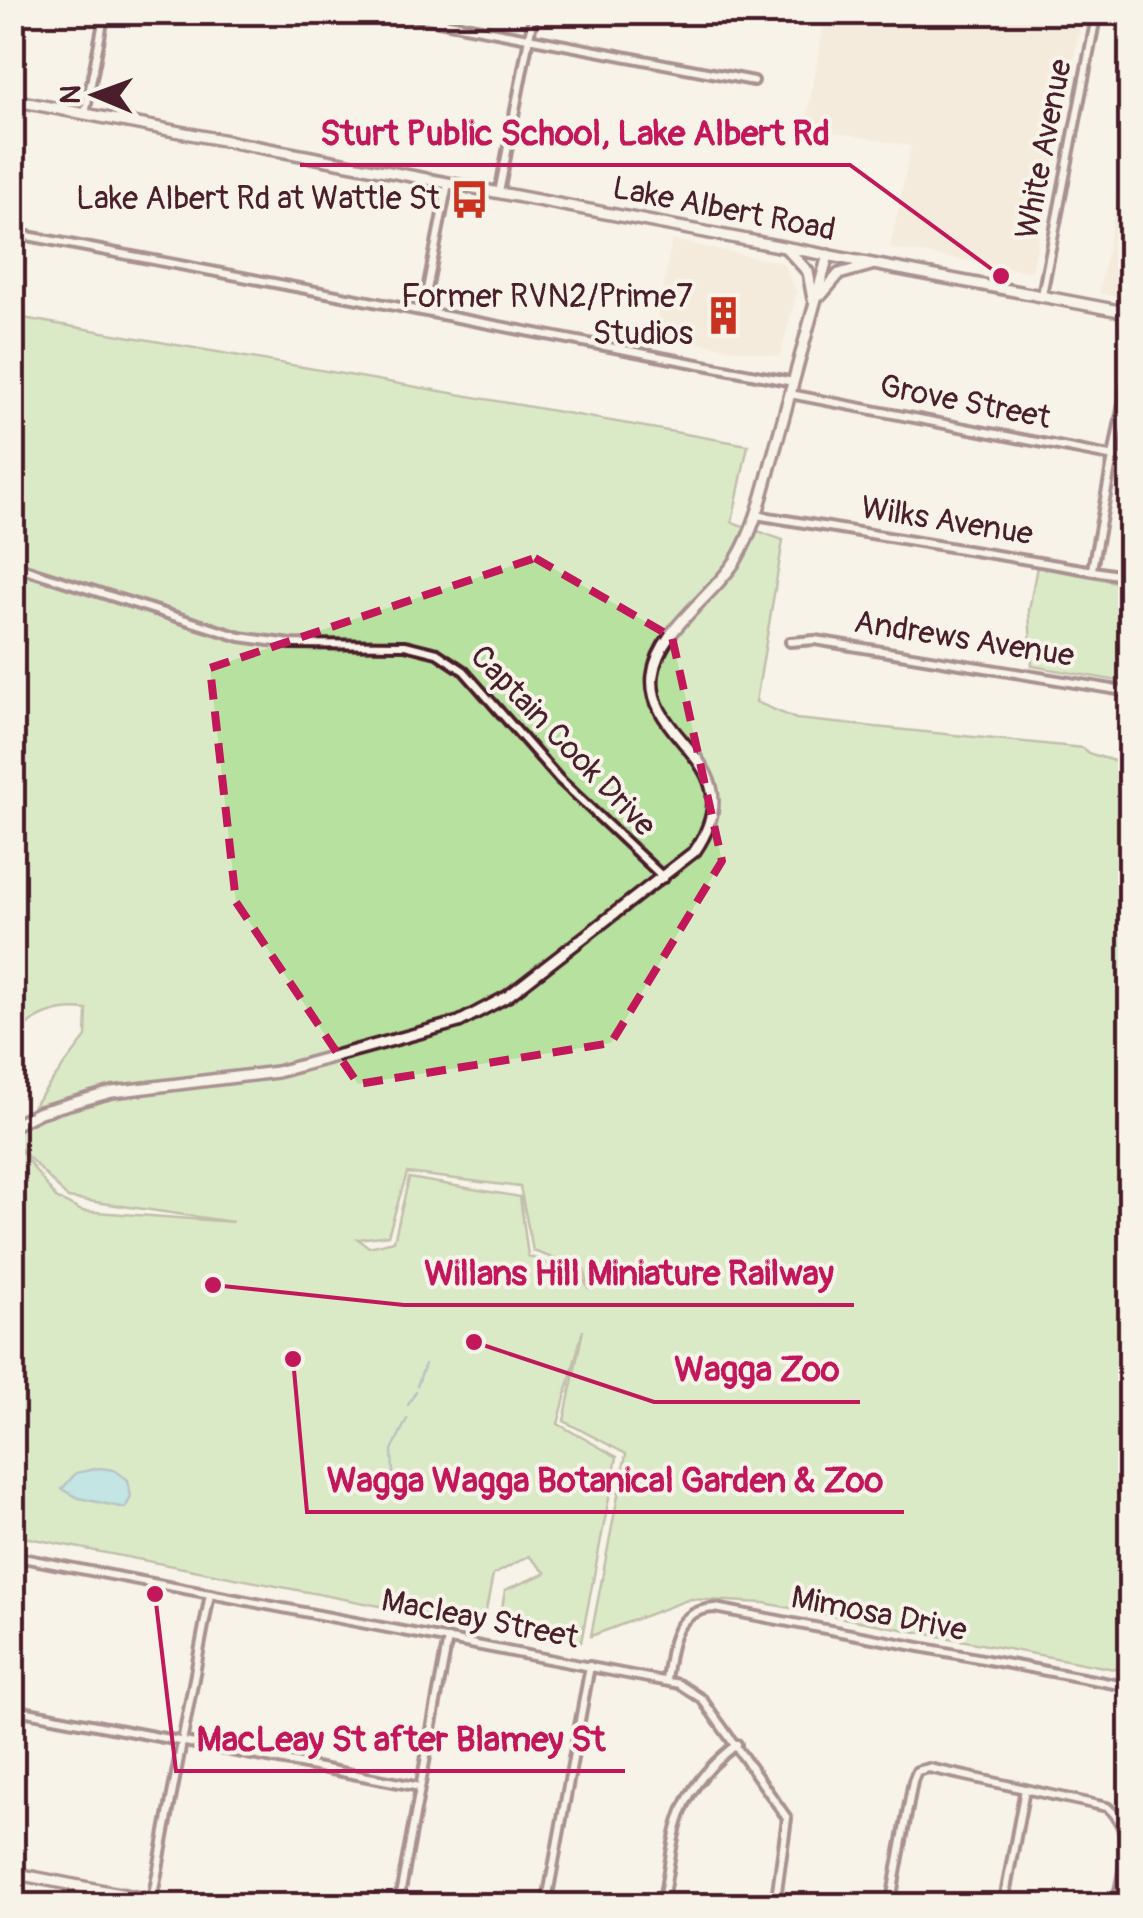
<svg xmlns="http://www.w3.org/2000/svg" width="1143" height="1918" font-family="Pangolin,sans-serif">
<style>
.built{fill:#f2e3cf}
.green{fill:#b7e19e;stroke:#808064;stroke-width:2.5;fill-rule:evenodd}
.water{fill:#84d4e0;stroke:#6d8c98;stroke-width:2.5}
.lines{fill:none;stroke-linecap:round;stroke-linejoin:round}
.stream{stroke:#6d8c98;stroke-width:2.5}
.street-casing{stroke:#4a1f2b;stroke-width:14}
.secondary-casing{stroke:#4a1f2b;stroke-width:16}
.street{stroke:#f7f3e8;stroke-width:6}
.secondary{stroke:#f7f3e8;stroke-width:9}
.marked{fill:none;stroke:#c2185b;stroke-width:8;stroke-dasharray:20 12;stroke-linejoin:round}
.labels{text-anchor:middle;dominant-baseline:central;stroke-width:8;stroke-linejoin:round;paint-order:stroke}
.street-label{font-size:32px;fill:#4a1f2b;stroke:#f7f3e8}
.poi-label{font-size:32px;fill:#4a1f2b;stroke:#f7f3e8;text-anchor:end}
.leader{fill:none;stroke:#c2185b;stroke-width:4}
.callout-dot{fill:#c2185b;stroke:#f7f3e8;stroke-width:4}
.callout-label{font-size:35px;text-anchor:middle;font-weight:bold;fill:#c2185b;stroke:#f7f3e8;stroke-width:8;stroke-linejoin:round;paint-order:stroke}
</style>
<rect width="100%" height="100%" fill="#f7f3e8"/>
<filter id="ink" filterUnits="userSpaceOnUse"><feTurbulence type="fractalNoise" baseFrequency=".01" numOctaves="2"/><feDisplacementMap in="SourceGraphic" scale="20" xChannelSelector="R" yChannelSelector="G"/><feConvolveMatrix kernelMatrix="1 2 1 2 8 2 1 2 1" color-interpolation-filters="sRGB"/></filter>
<g filter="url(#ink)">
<g class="built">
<path d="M826,13H1000L1080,28L1032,272L890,248L911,146L805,127Z"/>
<path d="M1130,128V299L1099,293Z"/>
<path d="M672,240L783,263L797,292L780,357L654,335Z"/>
</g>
<g class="green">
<path d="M12,316L748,445L732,522L783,540L756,702L796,719L1083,748L1088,753L1130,766V1672L764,1603L690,1599L591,1636L626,1454L564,1421L583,1330L558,1424L617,1457L581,1642L499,1628L505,1590L546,1573L529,1556L493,1575L483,1626L13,1535V1132L86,1037L87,1010C57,1006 34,1016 13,1038ZM14,1142L68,1198L233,1222L82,1211L56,1198ZM407,1173L520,1187L533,1251L584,1269L589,1289L582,1277L528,1256L520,1197L409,1178L394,1241L369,1247L358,1239L388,1235Z"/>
<path d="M1037,566L1130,585V683L1032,666L1029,610Z"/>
</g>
<path class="water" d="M100,1468L114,1470L128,1480L131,1497L125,1508L79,1498L62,1489L76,1473Z"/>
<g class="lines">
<g class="stream">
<path d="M417,1386L425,1364"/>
<path d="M408,1405L416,1391"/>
<path d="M386,1490L393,1473L392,1450L407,1419"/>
</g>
<defs>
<g id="street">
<path d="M391,12L754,81"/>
<path d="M1063,12L1095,19"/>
<path d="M85,114L105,12"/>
<path d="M499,193L534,12"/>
<path d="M12,233L793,382"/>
<path d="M1042,295L1097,12"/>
<path d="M423,310L448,183"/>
<path d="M790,394L1130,460"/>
<path d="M756,515L1130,577"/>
<path d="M12,565L240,637L291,644L405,645L437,653L464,671L559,779L664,878"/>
<path d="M1092,569L1130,366"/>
<path d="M790,642L815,640L1130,692"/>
<path d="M12,1556L679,1684L702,1699L787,1818L775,1906"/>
<path d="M666,1680C671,1647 673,1610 715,1608L1130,1687"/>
<path d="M12,1709L420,1787"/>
<path d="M151,1906L210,1594"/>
<path d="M398,1906L448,1639"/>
<path d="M546,1906L590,1666"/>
<path d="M662,1906C676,1831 672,1794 737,1744"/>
<path d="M890,1906L913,1781L917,1771L929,1768L1107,1807C1138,1832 1122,1872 1116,1906"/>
<path d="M1003,1906L1025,1789"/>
</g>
<g id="secondary">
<path d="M12,100L1130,313"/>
<path d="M787,249L808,272L813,299"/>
<path d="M822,294L839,274L871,265"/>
<path d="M12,1126L40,1112L112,1092L277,1072L459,1022L508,996L695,851C755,762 645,742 653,675C658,630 713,597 736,560C757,525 765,484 776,445C793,382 811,318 828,255"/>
<path d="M12,1873L182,1906"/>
</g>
</defs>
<use href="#street" class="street-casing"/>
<use href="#secondary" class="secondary-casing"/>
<use href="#street" class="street"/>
<use href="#secondary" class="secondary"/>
</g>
</g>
<path d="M0 0H1143V1918H0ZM535,558L672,637L722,861L611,1043L358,1084L236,902L210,668Z" fill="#f7f3e8" fill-opacity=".55" fill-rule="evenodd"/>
<path class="marked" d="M535,558L672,637L722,861L611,1043L358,1084L236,902L210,668Z"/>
<defs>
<symbol id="bus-bare" viewBox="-9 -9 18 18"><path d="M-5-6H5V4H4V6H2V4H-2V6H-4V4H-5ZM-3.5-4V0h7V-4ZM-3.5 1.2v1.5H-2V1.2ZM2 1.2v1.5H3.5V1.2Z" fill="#c8321e" stroke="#f7f3e8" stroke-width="2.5" paint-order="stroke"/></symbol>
<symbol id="building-bare" viewBox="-9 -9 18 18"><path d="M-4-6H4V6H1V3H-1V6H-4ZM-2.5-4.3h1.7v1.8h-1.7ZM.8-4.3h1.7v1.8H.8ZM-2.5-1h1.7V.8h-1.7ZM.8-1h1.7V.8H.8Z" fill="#c8321e" stroke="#f7f3e8" stroke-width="2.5" paint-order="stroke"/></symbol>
</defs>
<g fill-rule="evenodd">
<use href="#bus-bare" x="442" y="172" width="55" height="55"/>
<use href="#building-bare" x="696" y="288" width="55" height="55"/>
</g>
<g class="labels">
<g class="street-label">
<text transform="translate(1044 149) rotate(-79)">White Avenue</text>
<text transform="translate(724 209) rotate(11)">Lake Albert Road</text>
<text transform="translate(965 402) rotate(11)">Grove Street</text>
<text transform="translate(947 521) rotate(9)">Wilks Avenue</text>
<text transform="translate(964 639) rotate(9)">Andrews Avenue</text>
<text transform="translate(563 741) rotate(46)">Captain Cook Drive</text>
<text transform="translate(879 1614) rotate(11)">Mimosa Drive</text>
<text transform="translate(480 1619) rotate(11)">Macleay Street</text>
</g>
<g class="poi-label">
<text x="440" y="199">Lake Albert Rd at Wattle St</text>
<text x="693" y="297">Former RVN2/Prime7<tspan x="693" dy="37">Studios</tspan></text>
</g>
</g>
<path class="leader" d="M1001 276L850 165H300M213 1285L404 1305H854M474 1342L654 1402H860M293 1359L307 1512H904M155 1594L176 1771H625"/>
<g class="callout-dot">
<circle cx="1001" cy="276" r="10"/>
<circle cx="213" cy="1285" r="10"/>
<circle cx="474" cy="1342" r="10"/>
<circle cx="293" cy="1359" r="10"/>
<circle cx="155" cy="1594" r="10"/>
</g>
<g class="callout-label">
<text x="575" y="145">Sturt Public School, Lake Albert Rd</text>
<text x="629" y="1285">Willans Hill Miniature Railway</text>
<text x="757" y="1381">Wagga Zoo</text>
<text x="605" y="1492">Wagga Wagga Botanical Garden &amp; Zoo</text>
<text x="401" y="1751">MacLeay St after Blamey St</text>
</g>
<rect width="1143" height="1918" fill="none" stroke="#f7f3e8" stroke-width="50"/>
<rect x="25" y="25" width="1093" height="1868" fill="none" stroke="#4a1f2b" stroke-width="4" filter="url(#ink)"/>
<g transform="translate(95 95) rotate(271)" stroke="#f7f3e8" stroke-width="8" paint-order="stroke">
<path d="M0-8L18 38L0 25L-18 38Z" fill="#4a1f2b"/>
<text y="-15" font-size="28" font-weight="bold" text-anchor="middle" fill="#4a1f2b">N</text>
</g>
</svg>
